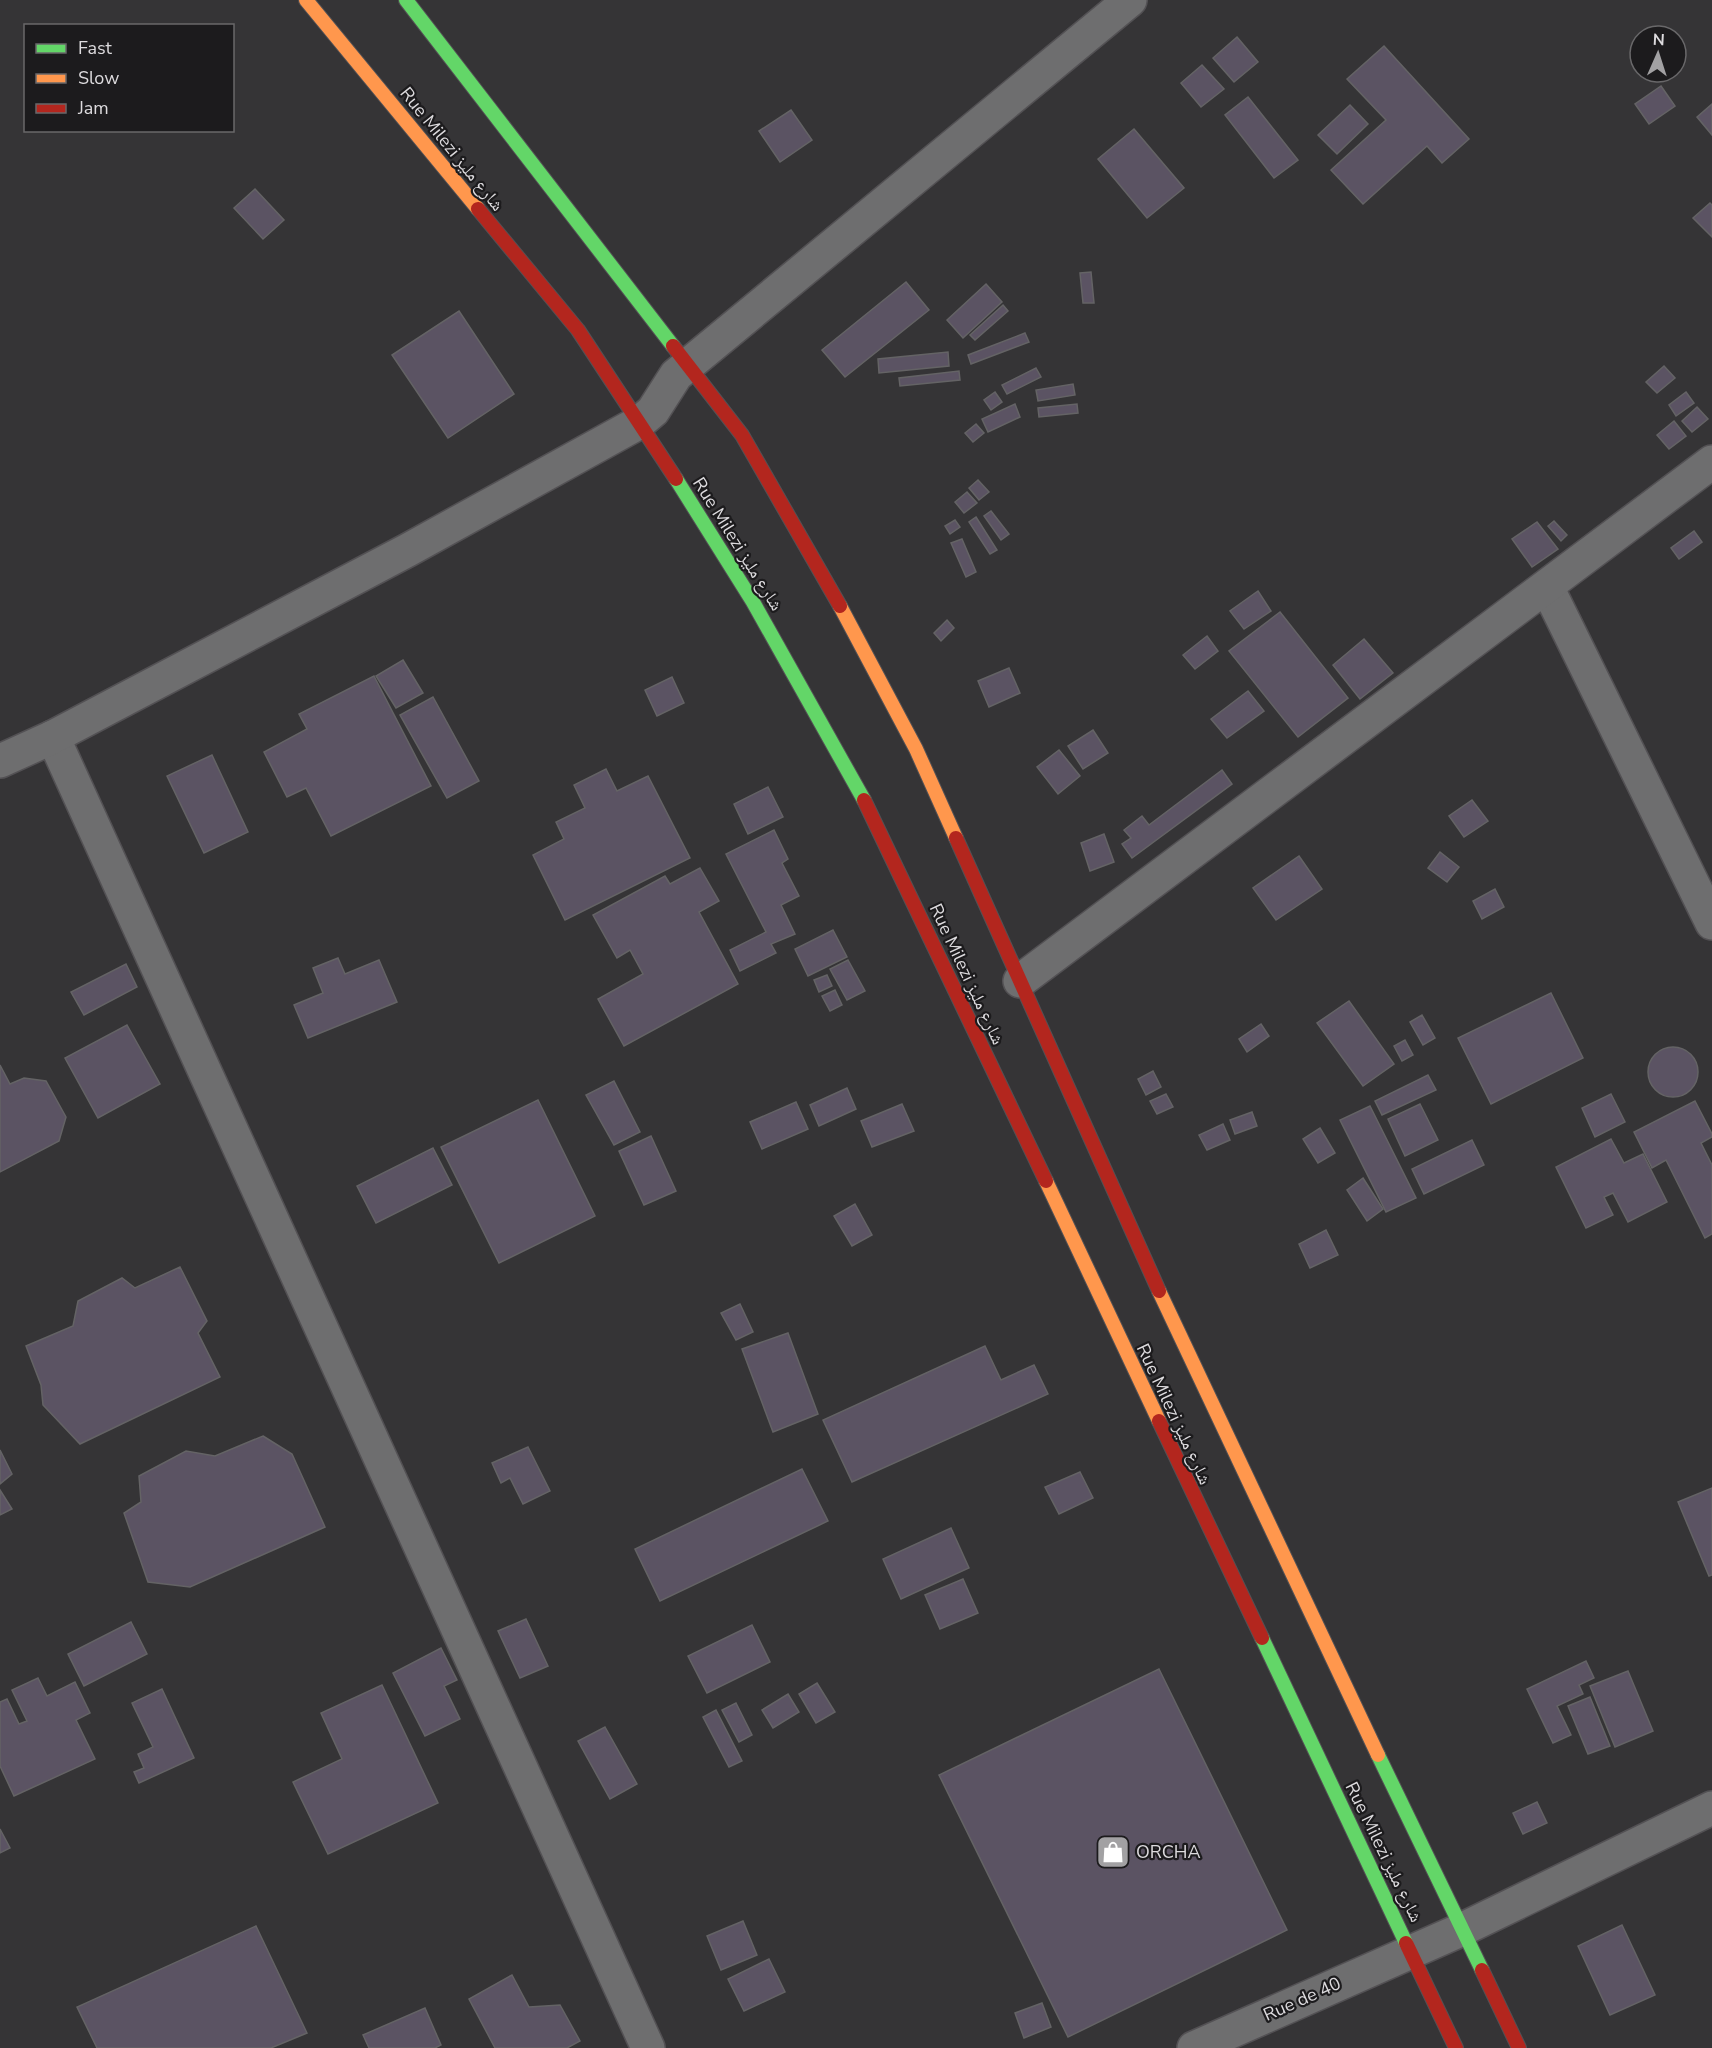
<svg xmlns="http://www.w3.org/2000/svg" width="1712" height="2048" font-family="'Nunito Sans','Noto Naskh Arabic',sans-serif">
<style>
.building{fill:#5b5363;stroke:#646365;stroke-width:1.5}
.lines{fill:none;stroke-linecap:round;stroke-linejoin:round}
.street-casing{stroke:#535154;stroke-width:36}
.fast-casing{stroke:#535154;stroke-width:16}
.slow-casing{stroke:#535154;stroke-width:16}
.jam-casing{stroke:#535154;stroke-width:16}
.street{stroke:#6e6e6f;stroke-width:33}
.fast{stroke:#63d668;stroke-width:14}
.slow{stroke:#ff974d;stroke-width:14}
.jam{stroke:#b3261e;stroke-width:14}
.labels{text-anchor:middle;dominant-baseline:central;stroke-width:4.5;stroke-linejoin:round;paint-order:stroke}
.street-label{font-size:18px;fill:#dddbde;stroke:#1c1b1d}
.poi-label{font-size:18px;fill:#dddbde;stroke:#1c1b1d;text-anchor:start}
</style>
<rect width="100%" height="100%" fill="#353436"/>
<g class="building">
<path d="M1237,37L1258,62L1234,82L1213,58Z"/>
<path d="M1384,46L1469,139L1442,163L1427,146L1363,204L1331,170L1386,120L1347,79Z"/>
<path d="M1202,65L1224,89L1201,107L1181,83Z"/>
<path d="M1661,86L1675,106L1649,124L1635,104Z"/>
<path d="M1248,97L1298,160L1274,178L1225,115Z"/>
<path d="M1712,104V135L1697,117Z"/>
<path d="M1350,105L1368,124L1337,154L1318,135Z"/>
<path d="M791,110L812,140L780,162L759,131Z"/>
<path d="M1134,129L1184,188L1147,218L1098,159Z"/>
<path d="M255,189L284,220L263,239L234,208Z"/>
<path d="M1710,203L1712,205V237L1693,218Z"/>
<path d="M1091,272L1094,303H1083L1080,273Z"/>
<path d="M906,282L929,310L845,377L822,350Z"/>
<path d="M986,284L1002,302L963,338L947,320Z"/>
<path d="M1003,305L1008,311L975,340L970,335Z"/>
<path d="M459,311L514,394L448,438L392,355Z"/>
<path d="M1025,333L1029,342L971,364L968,355Z"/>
<path d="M948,352L949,366L879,373L878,359Z"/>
<path d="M1664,366L1675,378L1657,393L1646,382Z"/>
<path d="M1036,368L1041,377L1007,394L1002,385Z"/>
<path d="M959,371L960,380L900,386L899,378Z"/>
<path d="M1073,384L1075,395L1038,401L1036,390Z"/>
<path d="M995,392L1002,402L991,410L984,400Z"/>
<path d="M1686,392L1694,403L1676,416L1669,405Z"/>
<path d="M1015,404L1020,417L988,432L982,419Z"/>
<path d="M1077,404L1078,413L1039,417L1038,408Z"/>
<path d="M1697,407L1708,419L1692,432L1682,421Z"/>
<path d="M1674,421L1686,436L1669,449L1657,435Z"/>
<path d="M976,424L984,433L973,442L965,433Z"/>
<path d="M978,480L989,492L979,500L969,488Z"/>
<path d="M967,492L977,503L964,513L955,502Z"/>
<path d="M991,511L1009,534L1001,540L984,516Z"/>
<path d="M976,517L997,550L990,554L969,522Z"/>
<path d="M955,520L960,527L950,534L945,526Z"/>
<path d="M1554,521L1567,535L1561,541L1548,526Z"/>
<path d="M1537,522L1558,549L1532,567L1512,539Z"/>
<path d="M1694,531L1702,542L1679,559L1671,548Z"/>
<path d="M962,539L976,572L966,577L951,543Z"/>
<path d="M1258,591L1271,611L1244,629L1230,611Z"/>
<path d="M1280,612L1348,698L1298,737L1229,651Z"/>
<path d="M947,620L954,628L941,641L934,633Z"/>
<path d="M1207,636L1218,651L1195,669L1183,655Z"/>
<path d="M1364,639L1393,673L1360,699L1333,665Z"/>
<path d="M403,660L423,693L396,708L376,676Z"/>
<path d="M1009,668L1020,693L989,707L978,681Z"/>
<path d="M374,676L431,786L331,836L306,788L287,797L264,752L307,729L299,714Z"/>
<path d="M672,677L684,703L657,716L645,690Z"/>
<path d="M1248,691L1264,711L1227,738L1211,719Z"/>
<path d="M433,697L479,781L447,798L400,715Z"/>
<path d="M1093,730L1108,753L1083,769L1068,746Z"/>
<path d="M1059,750L1080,776L1058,794L1037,767Z"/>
<path d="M212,755L248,832L204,853L167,776Z"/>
<path d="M606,769L617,791L648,776L690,858L565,920L533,855L564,839L556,822L585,808L574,785Z"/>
<path d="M1222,770L1232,784L1132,858L1122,844L1131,838L1124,830L1142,816L1149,825Z"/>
<path d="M768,787L783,817L748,834L734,804Z"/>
<path d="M1472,800L1488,821L1464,837L1449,816Z"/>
<path d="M774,830L788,859L782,863L799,896L781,905L795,934L771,944L776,953L740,971L730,950L766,932L726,854Z"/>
<path d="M1104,834L1114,862L1090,871L1081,843Z"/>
<path d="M1440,852L1459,867L1447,882L1428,868Z"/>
<path d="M1299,856L1322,889L1276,920L1253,888Z"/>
<path d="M700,868L719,901L699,912L738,984L624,1046L598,999L643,974L630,950L617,958L593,915L665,876L670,884Z"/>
<path d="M1495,889L1504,907L1482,919L1473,901Z"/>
<path d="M833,930L847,957L808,976L795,949Z"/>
<path d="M338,958L345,974L379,960L397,1002L308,1038L294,1005L323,993L313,968Z"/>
<path d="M848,960L865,991L847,1000L830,969Z"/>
<path d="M126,964L137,987L84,1015L71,992Z"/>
<path d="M827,975L832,986L819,992L814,980Z"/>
<path d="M835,990L842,1005L830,1011L822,996Z"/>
<path d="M1551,993L1583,1058L1491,1104L1458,1038Z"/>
<path d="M1349,1001L1394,1064L1363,1086L1317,1023Z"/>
<path d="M1422,1015L1435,1038L1423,1045L1410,1022Z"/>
<path d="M1261,1024L1269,1036L1247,1052L1239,1039Z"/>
<path d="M127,1025L160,1084L98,1118L65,1058Z"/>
<path d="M1405,1040L1413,1055L1402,1061L1394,1046Z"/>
<circle cx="1673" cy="1072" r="25"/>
<path d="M0,1065L10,1084L24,1078L46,1081L66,1117L59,1141L0,1172Z"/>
<path d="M1153,1071L1161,1087L1146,1095L1138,1079Z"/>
<path d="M1428,1075L1436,1090L1382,1115L1375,1101Z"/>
<path d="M614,1081L640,1132L614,1145L586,1095Z"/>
<path d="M847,1088L856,1109L819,1126L810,1105Z"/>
<path d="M1166,1094L1173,1107L1157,1114L1150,1101Z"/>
<path d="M1611,1094L1625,1122L1595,1137L1582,1108Z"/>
<path d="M538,1100L595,1216L499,1263L441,1147Z"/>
<path d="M1695,1101L1712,1134V1137L1701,1143L1712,1165V1234L1705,1238L1666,1160L1652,1168L1634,1132Z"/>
<path d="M796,1102L808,1129L762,1149L750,1122Z"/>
<path d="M902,1104L914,1131L872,1147L861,1121Z"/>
<path d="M1420,1104L1438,1140L1405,1156L1388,1119Z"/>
<path d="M1370,1106L1416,1198L1386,1212L1340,1120Z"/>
<path d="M1252,1112L1257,1126L1235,1134L1230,1120Z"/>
<path d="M1223,1124L1230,1140L1207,1150L1199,1135Z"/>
<path d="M1320,1128L1335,1153L1318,1163L1303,1139Z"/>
<path d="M651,1136L676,1191L644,1205L619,1151Z"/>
<path d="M1611,1139L1624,1163L1643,1154L1667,1202L1628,1222L1613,1193L1604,1197L1613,1215L1586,1228L1556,1167Z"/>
<path d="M1472,1140L1484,1165L1424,1194L1412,1169Z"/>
<path d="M433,1148L452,1185L376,1223L357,1186Z"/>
<path d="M1363,1178L1383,1209L1367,1221L1347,1190Z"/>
<path d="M855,1204L872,1235L852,1246L834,1216Z"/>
<path d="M1326,1230L1338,1255L1310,1268L1299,1244Z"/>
<path d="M180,1267L207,1321L198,1333L220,1377L80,1444L43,1405L41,1385L26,1346L73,1326L78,1301L122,1278L135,1288Z"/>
<path d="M740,1304L753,1332L736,1340L721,1313Z"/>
<path d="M788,1333L818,1414L773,1432L742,1349Z"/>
<path d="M985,1346L1001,1380L1034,1365L1048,1394L852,1482L823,1420Z"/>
<path d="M263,1436L292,1454L325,1527L190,1587L148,1582L124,1513L141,1502L139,1476L186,1451L215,1456Z"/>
<path d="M528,1447L550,1491L523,1504L510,1478L501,1483L492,1463Z"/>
<path d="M0,1450L12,1474L0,1484Z"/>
<path d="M802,1469L828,1521L660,1601L635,1549Z"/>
<path d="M1080,1472L1093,1498L1059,1514L1045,1487Z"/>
<path d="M1712,1488V1575L1709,1576L1678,1502Z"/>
<path d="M0,1490L12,1509L0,1515Z"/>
<path d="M951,1528L969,1568L901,1599L883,1559Z"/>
<path d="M963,1579L978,1613L940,1629L925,1595Z"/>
<path d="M526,1619L548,1666L520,1678L498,1631Z"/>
<path d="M131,1622L147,1654L84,1686L68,1654Z"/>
<path d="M752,1625L770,1662L707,1693L688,1656Z"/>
<path d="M441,1648L457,1680L444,1686L460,1719L425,1736L393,1673Z"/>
<path d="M1586,1661L1594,1678L1579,1685L1583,1694L1557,1706L1571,1735L1553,1743L1527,1689Z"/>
<path d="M1159,1669L1287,1930L1068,2037L939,1775Z"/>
<path d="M1628,1671L1653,1731L1615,1747L1590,1686Z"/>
<path d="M38,1678L47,1696L75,1682L90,1713L76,1720L95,1759L14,1796L0,1766V1702L7,1699L19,1724L27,1721L12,1690Z"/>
<path d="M817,1683L835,1712L816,1723L799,1694Z"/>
<path d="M382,1685L438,1803L328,1854L293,1782L342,1759L321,1713Z"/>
<path d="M162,1689L194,1758L139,1783L134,1772L144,1768L138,1754L153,1747L132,1703Z"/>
<path d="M788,1694L799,1712L773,1728L762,1710Z"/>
<path d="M1590,1697L1610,1746L1588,1754L1568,1706Z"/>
<path d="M736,1703L752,1735L739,1742L722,1710Z"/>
<path d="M716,1710L742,1761L729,1767L703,1717Z"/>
<path d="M605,1727L637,1784L610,1799L578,1741Z"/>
<path d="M1537,1802L1547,1823L1523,1834L1513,1813Z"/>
<path d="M0,1829L10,1848L0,1853Z"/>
<path d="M743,1921L757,1955L721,1970L707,1936Z"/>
<path d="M1622,1925L1655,1995L1610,2015L1578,1946Z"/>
<path d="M256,1926L307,2033L271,2048H97L77,2007Z"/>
<path d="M769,1959L785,1992L744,2011L728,1979Z"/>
<path d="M512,1975L529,2007L560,2005L580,2041L567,2048H495L469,1999Z"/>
<path d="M1042,2003L1051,2027L1024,2038L1015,2013Z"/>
<path d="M425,2008L441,2045L435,2048H369L363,2035Z"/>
</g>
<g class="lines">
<defs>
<g id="street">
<path d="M1547,587L1712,923"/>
<path d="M53,737L648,2048"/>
<path d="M0,761L53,737L408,550L640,422L653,411L676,375L1130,0"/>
<path d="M1020,981L1712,462"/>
<path d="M1194,2048L1463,1929L1712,1808"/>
</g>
<g id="fast">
<path d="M406,0L673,346"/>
<path d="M676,479L753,602L864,800"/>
<path d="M1262,1638L1406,1943"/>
<path d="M1378,1755L1482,1970"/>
</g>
<g id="slow">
<path d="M306,0L478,209"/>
<path d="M840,606L916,749L956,838"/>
<path d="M1046,1181L1159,1421"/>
<path d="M1159,1291L1378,1755"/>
</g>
<g id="jam">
<path d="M478,209L578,330L676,479"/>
<path d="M673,346L742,435L840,606"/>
<path d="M864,800L1046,1181"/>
<path d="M956,838L1159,1291"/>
<path d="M1159,1421L1262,1638"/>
<path d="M1406,1943L1456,2048"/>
<path d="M1482,1970L1519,2048"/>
</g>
</defs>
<use href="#street" class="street-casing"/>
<use href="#fast" class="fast-casing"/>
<use href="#slow" class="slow-casing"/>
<use href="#jam" class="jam-casing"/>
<use href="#street" class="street"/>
<use href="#fast" class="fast"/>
<use href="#slow" class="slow"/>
<use href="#jam" class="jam"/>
</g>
<defs>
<symbol id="shop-square" viewBox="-11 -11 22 22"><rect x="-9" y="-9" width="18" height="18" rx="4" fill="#a2a1a3" stroke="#1c1b1d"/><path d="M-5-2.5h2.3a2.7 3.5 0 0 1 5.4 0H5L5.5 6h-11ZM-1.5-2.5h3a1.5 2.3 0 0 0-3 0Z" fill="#fff"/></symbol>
</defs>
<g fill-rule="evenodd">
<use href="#shop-square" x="1094" y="1833" width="38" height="38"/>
</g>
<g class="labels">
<g class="street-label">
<text transform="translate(452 149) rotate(51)">Rue Milezi شارع مليز</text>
<text transform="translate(738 544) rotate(58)">Rue Milezi شارع مليز</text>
<text transform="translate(967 974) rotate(65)">Rue Milezi شارع مليز</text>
<text transform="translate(1174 1414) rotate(65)">Rue Milezi شارع مليز</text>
<text transform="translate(1384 1852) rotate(64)">Rue Milezi شارع مليز</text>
<text transform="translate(1302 1999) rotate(-24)">Rue de 40</text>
</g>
<g class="poi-label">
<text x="1136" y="1852">ORCHA</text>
</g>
</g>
<rect x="24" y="24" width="210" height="108" fill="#1c1b1d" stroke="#69686a" stroke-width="1.5"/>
<rect x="36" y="44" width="30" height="9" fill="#63d668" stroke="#69686a" stroke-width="1.5"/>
<text x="78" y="54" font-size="18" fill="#dddbde">Fast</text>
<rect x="36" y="74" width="30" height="9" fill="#ff974d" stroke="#69686a" stroke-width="1.5"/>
<text x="78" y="84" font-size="18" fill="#dddbde">Slow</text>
<rect x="36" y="104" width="30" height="9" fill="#b3261e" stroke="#69686a" stroke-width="1.5"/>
<text x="78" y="114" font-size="18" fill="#dddbde">Jam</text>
<g transform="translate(1658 54) rotate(3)"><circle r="28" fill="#1c1b1d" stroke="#69686a" stroke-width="1.5"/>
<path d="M0-4.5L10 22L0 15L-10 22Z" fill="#a2a1a3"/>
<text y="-9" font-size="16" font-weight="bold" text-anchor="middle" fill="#dddbde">N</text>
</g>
</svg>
